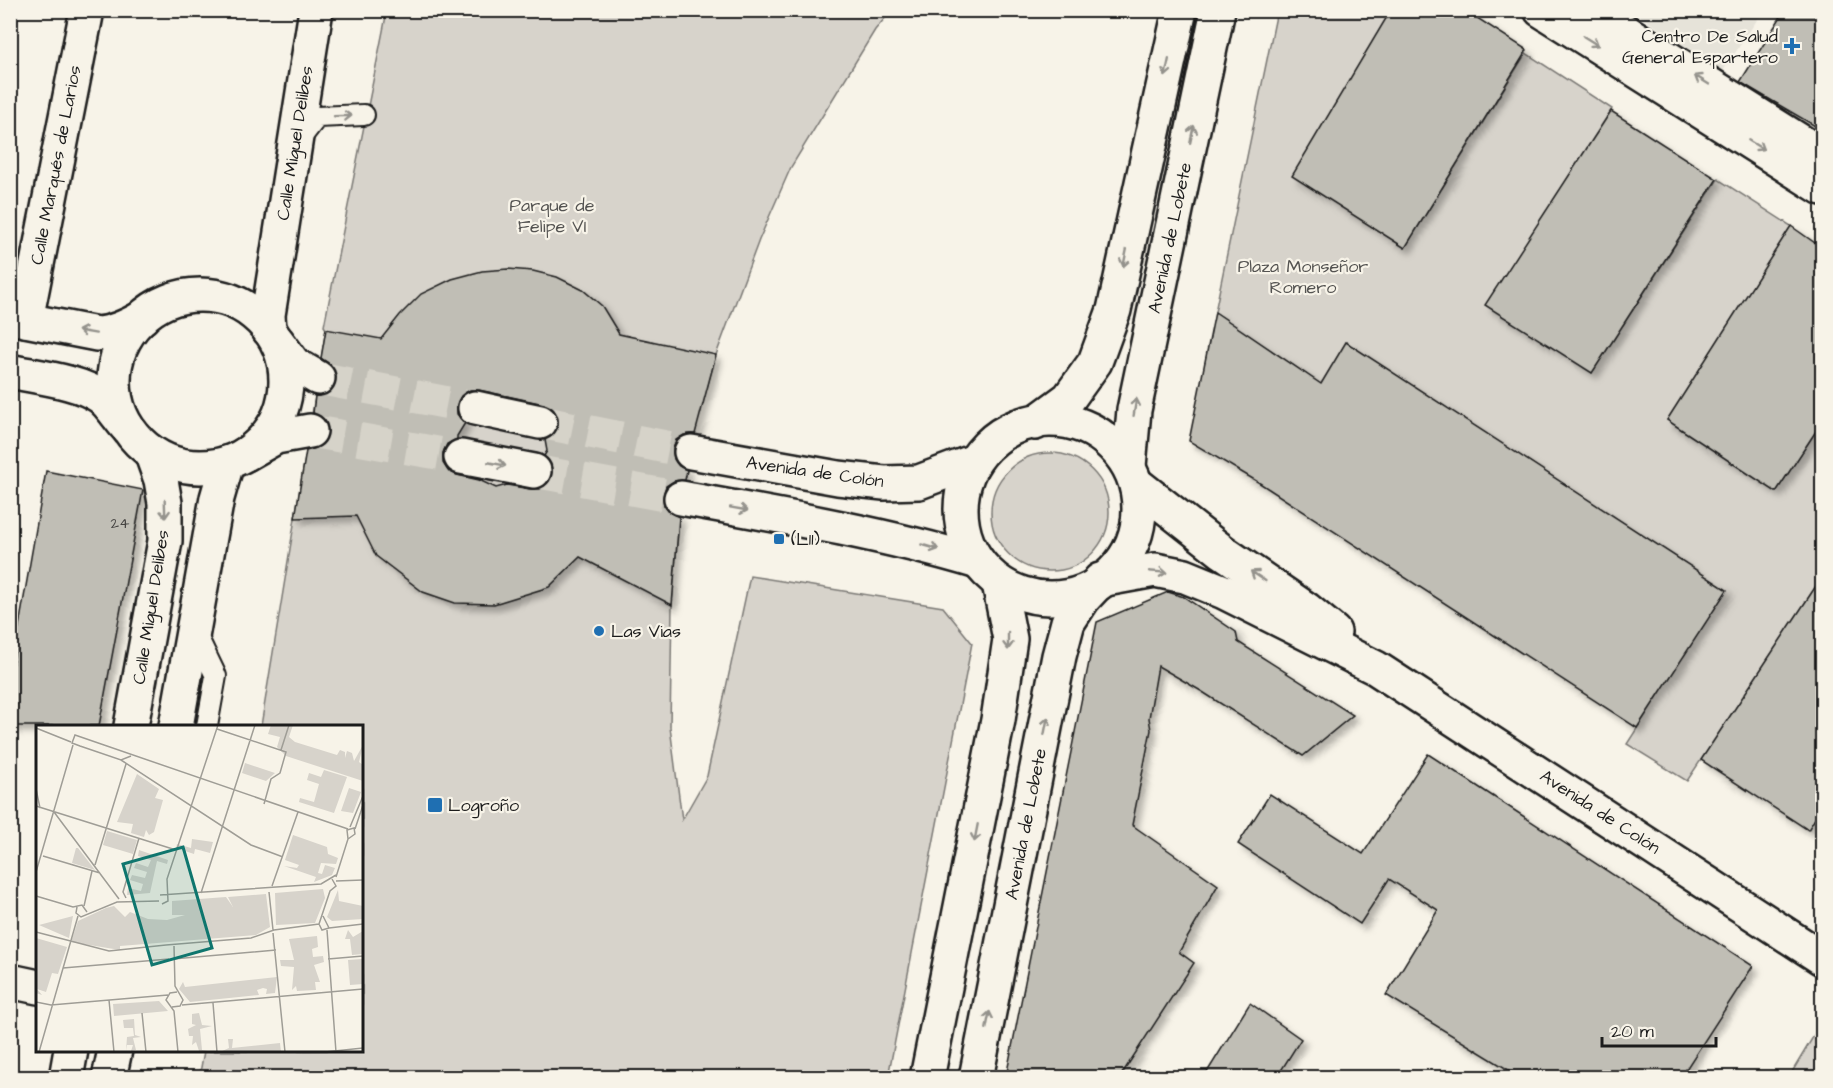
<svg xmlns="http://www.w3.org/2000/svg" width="1833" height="1088" font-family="'Architects Daughter',sans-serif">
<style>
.built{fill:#e6e3d9}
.green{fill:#d7d3cb;stroke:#7a7874;stroke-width:1.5}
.building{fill:#c0beb5;stroke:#1c1c1c;stroke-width:1.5;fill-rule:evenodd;filter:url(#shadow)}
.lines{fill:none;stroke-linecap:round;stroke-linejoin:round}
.secondary-tunnel{stroke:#d6d3c9;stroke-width:33;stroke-dasharray:33 16;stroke-linecap:butt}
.lane-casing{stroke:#1c1c1c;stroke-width:24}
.street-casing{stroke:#1c1c1c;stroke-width:38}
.secondary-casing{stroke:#1c1c1c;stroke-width:38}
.primary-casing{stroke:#1c1c1c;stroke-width:38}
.lane{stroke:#f7f3e8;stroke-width:20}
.street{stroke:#f7f3e8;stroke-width:33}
.secondary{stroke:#f7f3e8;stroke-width:33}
.primary{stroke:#f7f3e8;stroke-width:33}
.oneway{stroke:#94928c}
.poi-dot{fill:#1f6fb2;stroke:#f7f3e8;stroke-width:2}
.labels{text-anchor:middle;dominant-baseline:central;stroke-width:4.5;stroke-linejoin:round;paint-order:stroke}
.number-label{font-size:15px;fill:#454442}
.poi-label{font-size:18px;fill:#1c1c1c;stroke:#f7f3e8;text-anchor:start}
.street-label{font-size:18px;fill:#1c1c1c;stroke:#f7f3e8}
.park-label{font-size:18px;fill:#545351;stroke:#f7f3e8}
.inset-road{fill:none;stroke:#9f9d96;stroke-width:1.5}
.view{fill:#0f766e;fill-opacity:0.15;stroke:#0f766e;stroke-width:3}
.inset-edge{fill:none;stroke:#1c1c1c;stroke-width:3}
</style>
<defs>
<filter id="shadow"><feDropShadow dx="5.5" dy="5.5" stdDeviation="3" flood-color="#0004"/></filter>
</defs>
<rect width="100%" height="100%" fill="#f7f3e8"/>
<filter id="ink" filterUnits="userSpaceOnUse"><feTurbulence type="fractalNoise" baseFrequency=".0167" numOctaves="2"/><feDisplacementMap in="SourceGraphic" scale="12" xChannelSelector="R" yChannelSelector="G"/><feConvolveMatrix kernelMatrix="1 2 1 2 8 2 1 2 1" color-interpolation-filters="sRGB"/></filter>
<g filter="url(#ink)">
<path class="built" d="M1632,11H1763L1723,71Z"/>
<g class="green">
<path d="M387,11H891L875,30L791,167L759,240L716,355L697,423L681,498L672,605L670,727L682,820L707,776L750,576L943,607L972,643L888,1077L199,1078L204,1051L362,1050V726H261L326,329L324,326Z"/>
<path d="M1277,11H1391L1293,176L1405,248L1526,53L1612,109L1486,305L1592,373L1718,179L1791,226L1667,420L1776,492L1822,422V577L1687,781L1627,744L1726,590L1346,342L1321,384L1215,312Z"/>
<circle cx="1050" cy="512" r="59"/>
<path d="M1822,1022V1077H1789Z"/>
</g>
<g class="building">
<path d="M1391,10H1465L1527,50L1405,248L1292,176Z"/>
<path d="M1785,10H1822V130L1740,82Z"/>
<path d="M1611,111L1717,179L1592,373L1485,305Z"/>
<path d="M1791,226L1822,248V422L1776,492L1667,420Z"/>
<path d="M508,269L533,271L557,277L583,290L602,306L619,334L716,355L695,434L684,435L676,440L673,448L674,459L679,466L687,470L685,480L674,481L666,486L663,495L664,505L669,512L679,517L672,605L580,557L549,587L494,604L455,603L423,592L376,556L356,516L295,518L306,451L322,446L328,437V427L325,419L313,413L315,396L328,394L334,388L337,379L334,368L321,358L326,329L381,339L400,315L421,294L452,279L482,271ZM470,390H479L544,404L553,409L558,417V425L553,435L545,440L547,451L544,456L552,465V475L548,484L540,489H530L507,485L496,488L479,480L457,475L448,471L443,463V453L447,444L457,439V436L465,423L457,414V405L461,396Z"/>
<path d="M1215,312L1321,384L1346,342L1727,590L1637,728L1258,482L1189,441Z"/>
<path d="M46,471L143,490L99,726H10V678Z"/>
<path d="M1822,577V807L1808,830L1701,760Z"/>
<path d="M1168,592L1184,597L1236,632L1238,642L1353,715L1303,756L1201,691L1158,666L1149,718L1151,730L1132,825L1218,885L1179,952L1194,963L1120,1077H1006L1097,622Z"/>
<path d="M1428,754L1753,966L1681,1077H1520L1386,995L1438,910L1389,879L1360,924L1238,844L1270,794L1363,854Z"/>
<path d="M1250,1003L1301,1039L1277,1077H1204Z"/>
</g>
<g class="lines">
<g class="secondary-tunnel">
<path d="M318,378L475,408"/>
<path d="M540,422L691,452"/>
<path d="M310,431L461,457"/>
<path d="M534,471L681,498"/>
</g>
<defs>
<g id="lane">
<path d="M300,139L317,117L364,115"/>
<path d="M194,630L216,676L207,726"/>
</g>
<g id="street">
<path d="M1541,10L1822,188"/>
<path d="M1591,10L1822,155"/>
<path d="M26,320L87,10"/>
<path d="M10,981L38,987"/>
</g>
<g id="secondary">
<path d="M10,317L97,334C114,333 128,326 142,318"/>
<path d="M277,341L294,364L318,378"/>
<path d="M10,371C37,377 79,381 101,397C110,404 118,417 126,426"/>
<path d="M475,408L540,422"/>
<circle cx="1050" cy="509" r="89"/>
<path d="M1035,423L1069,398L1095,362L1114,310L1180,10"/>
<path d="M691,452L838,478L884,483L919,482L972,462"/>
<path d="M246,454L276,437L310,431"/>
<path d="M461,457L534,471"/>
<path d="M1129,466L1134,410L1218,10"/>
<path d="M1139,486L1223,552L1306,609L1334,632"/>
<path d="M681,498C781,516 881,533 978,562"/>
<path d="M1100,580L1155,570L1185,576L1224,592L1376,668L1822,958"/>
<path d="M927,1078L998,720L1010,639L999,583"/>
<path d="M976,1078L1059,656L1068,622L1083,599L1097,584"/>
</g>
<g id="primary">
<circle cx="200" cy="381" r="86"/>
<path d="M269,330L268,315L316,10"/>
<path d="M131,726L165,541V503L161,480L151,452"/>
<path d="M176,726L217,498L227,463"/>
<path d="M66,1078L71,1050"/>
<path d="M109,1078L115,1050"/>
</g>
</defs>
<use href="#lane" class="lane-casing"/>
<use href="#street" class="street-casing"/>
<use href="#secondary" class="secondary-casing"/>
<use href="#primary" class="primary-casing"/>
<use href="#lane" class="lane"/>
<use href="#street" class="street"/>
<use href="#secondary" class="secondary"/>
<use href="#primary" class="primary"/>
</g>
<defs><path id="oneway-shaft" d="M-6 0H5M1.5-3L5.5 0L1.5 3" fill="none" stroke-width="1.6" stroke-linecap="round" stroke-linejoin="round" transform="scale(1.5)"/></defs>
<g class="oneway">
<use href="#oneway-shaft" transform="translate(1591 41) rotate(32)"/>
<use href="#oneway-shaft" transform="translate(1167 68) rotate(102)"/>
<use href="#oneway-shaft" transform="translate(1702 80) rotate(-148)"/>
<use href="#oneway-shaft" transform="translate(343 116) rotate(-2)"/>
<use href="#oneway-shaft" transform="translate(1192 134) rotate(-78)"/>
<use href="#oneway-shaft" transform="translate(1756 145) rotate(32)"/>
<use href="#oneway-shaft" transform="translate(1125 258) rotate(102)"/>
<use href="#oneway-shaft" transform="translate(87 332) rotate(-170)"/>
<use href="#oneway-shaft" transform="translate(1135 407) rotate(-81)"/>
<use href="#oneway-shaft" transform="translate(497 464) rotate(11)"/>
<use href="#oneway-shaft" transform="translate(165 509) rotate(88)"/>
<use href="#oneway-shaft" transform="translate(739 509) rotate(10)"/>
<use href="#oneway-shaft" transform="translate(930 547) rotate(16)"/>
<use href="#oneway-shaft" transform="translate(1158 572) rotate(5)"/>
<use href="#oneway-shaft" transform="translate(1258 576) rotate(-146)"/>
<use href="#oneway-shaft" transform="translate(1008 641) rotate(90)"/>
<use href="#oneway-shaft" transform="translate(1046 726) rotate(-79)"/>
<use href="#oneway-shaft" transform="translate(976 833) rotate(101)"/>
<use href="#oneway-shaft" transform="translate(988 1020) rotate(-79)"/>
</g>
</g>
<g class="poi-dot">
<path d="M1789 37h6v6h6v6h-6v6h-6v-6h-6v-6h6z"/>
<rect x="773" y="533" width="12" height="12" rx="3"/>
<circle cx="599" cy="631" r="6"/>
<rect x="427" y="797" width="16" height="16" rx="3"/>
</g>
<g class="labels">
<g class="number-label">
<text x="120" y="523">24</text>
</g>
<g class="poi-label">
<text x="1778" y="36" text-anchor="end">Centro De Salud<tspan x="1778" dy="21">General Espartero</tspan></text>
<text x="791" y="539">(L11)</text>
<text x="611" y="631">Las Vias</text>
<text x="448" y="805">Logroño</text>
</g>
<g class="street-label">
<text transform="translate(295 143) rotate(-81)">Calle Miguel Delibes</text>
<text transform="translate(56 165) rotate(-79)">Calle Marqués de Larios</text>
<text transform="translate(1170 238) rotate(-78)">Avenida de Lobete</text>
<text transform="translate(815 472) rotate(8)">Avenida de Colón</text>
<text transform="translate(151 607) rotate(-81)">Calle Miguel Delibes</text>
<text transform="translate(1600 812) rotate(33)">Avenida de Colón</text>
<text transform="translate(1026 824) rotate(-79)">Avenida de Lobete</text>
</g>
<g class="park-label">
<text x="552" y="205">Parque de<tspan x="552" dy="21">Felipe VI</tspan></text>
<text x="1303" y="266">Plaza Monseñor<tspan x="1303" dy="21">Romero</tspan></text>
</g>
</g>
<g transform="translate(36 725)">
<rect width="327" height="327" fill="#f7f3e8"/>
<path d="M235,0H257L253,12L259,17L301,30L304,25L309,27V33L311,26L316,28L318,36L327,20L323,37L327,40V56L250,31L241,22L244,12L232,9ZM209,38L239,48L230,56L206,48ZM288,45L311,52L298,88L263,77L264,73L278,77L283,59L271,55L273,48L285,52ZM101,49L123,64L119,73L127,75L118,107L113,110L110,105L108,112L95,108L97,99L81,97ZM313,63L325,67L317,88L305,86ZM71,106L101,115L97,129L67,120ZM257,110L291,122L292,129L302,133L300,139L285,138L282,148L286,149L289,140L299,143L296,150L278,157L280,152L248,141L261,143L263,140L249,135ZM156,114L177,117L174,128L159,124L158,129L140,123L141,119L155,123ZM40,123H42L59,145L36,138ZM103,125L132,135L131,139L121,136L114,168L91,170L92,163L105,166L107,159L94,155L96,150L109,153L111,147L98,143L100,138L112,142L115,135L102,131ZM287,164L289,173L279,198L240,200L239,168ZM302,165L303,176L327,181V194L296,196L291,192ZM230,169L234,202L220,210L84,221V225L35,217L42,196L70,183L78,181L89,192L94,187L112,194L131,195L149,190H136V176L190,172L197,182L192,172ZM37,191L33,213L3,200ZM312,205L317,212L327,206V229L316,230L314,214H309ZM281,211L282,222L276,224L277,232L287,231L288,237L278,240L284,257H279L280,265L261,266L260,261L256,265L258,242L245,241L244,235H258L253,214ZM0,213L31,222L22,249L16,248L10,267L1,264L6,270L0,268ZM326,234L327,259L314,260L312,235ZM241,252L239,268L230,269L231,264L227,263L221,265L223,270L154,277L143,264L147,257L149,262ZM123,276L132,286L78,291L77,279ZM163,288L166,300L176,301L164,304L166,325L178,327H153L163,326L160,317L156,320L157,311H153L152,304L160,300L156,299V289ZM98,294L99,310L105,312L97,313L100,325L95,326L97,320H91L90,326L91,312L98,311L97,303H88L87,295ZM192,314H197L196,323L244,318L245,327H184L193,323Z" fill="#d7d3cb"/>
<path class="inset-road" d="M0,3L35,17M181,4L250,27L244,48L235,54L228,79M44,21L36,18L39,10L312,104M44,21L85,35L95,31M245,25L253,0M85,35L215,120L247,132M0,64L4,83M0,81L140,125M18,87L83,174M314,102L327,71M319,104L327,80M7,131L64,148M59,140L90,39M0,147L37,20M300,152L312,114L311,105L318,103L319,109L312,114M300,156L327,155M236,161L262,87M233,167L237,205M165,168L219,0M124,170L285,159L300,150M0,171L37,182L46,180L51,187M90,173L87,167L103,113M126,179L132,176L131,154L182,0M48,181L56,146M41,182L40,188L45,192L81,177L123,176M283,199L294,166L300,161L296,154M283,199L286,205L293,203L287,191M293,203L327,199M291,205L300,327M0,207L73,226L130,220M237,208L249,327M130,220L215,213L238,205L283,199M137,234L240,225M292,234L327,231M27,243L133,234M141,267L134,268L130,275L138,286L142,327M73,275L78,327M0,277L15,280L132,270M177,278L181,327M146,280L327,264M136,282L144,281L147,275L139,261L138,221M106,288L110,327M3,327L42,191M289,327L327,323"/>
<path class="view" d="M147,122L176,223L116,240L87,139Z"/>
<rect width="327" height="327" class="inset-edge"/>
</g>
<rect width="1833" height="1088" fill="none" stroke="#f7f3e8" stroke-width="36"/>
<rect x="18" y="18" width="1797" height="1052" fill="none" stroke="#1c1c1c" stroke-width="2" filter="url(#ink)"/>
<path d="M1602 1037v9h114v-9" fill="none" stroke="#1c1c1c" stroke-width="3"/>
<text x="1611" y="1037" font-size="18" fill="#1c1c1c" stroke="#f7f3e8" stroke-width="4.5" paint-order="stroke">20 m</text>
</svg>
